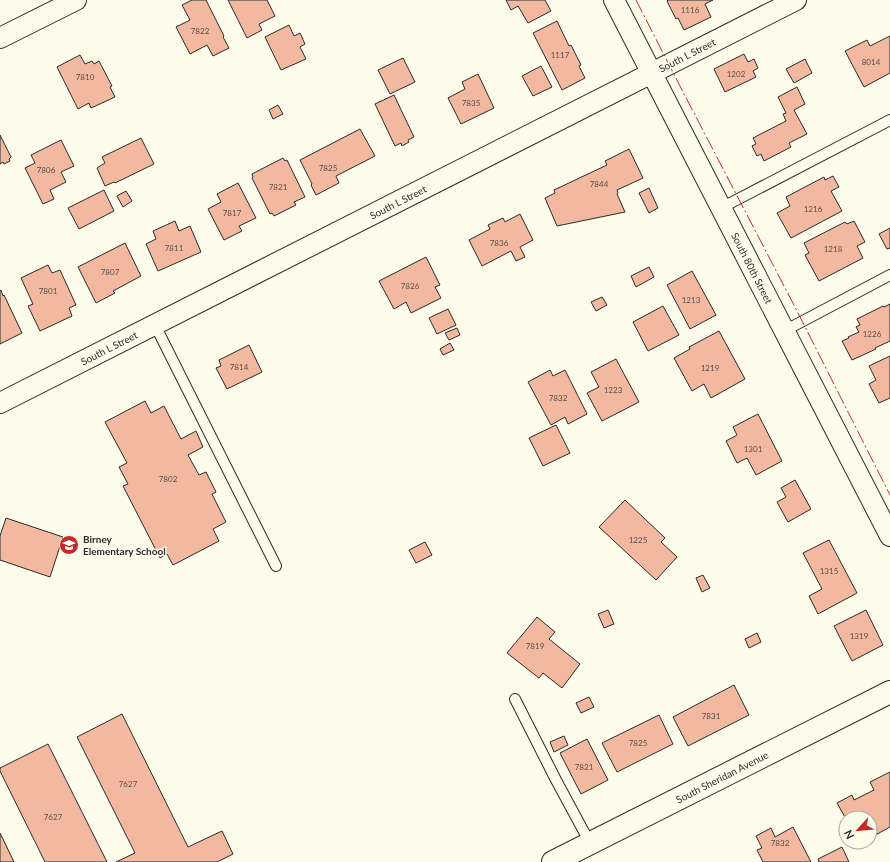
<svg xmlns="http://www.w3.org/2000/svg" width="890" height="862" font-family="Lato,sans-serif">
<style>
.building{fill:#f2b8a0;stroke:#2b2b2b}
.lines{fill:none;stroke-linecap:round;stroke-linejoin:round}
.service-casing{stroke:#2b2b2b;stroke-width:12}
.minor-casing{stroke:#2b2b2b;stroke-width:22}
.tertiary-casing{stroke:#2b2b2b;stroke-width:24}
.service{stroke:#fdfbea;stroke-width:10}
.minor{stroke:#fdfbea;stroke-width:20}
.tertiary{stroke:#fdfbea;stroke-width:22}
.power{stroke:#c62828;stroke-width:1;stroke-dasharray:14 3 2 3;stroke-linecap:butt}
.labels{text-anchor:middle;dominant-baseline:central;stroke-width:3;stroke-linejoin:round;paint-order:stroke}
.number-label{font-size:8px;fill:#5d4e48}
.street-label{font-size:10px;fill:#2b2b2b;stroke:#fdfbea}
.poi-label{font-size:10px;font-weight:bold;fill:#2b2b2b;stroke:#fdfbea;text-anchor:start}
</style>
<rect width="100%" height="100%" fill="#fdfbea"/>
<g class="building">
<path d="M192,0H206L224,36L223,37L229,48L213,56L207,45L190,54L176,27L190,20L182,5Z"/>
<path d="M228,0H267L275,16L259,24L262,30L247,38Z"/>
<path d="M506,0H545L551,11L528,23L518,6L511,10Z"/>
<path d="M668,0H713L705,4L711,17L684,30L678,18L676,19L667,1Z"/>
<path d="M557,21L569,46L571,45L581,65L579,66L585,78L562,90L533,33Z"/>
<path d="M289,25L294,36L300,33L305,44L300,47L306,59L281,70L265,37Z"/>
<path d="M890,36V73L864,87L845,51L867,40L870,46Z"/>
<path d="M744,54L748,62L754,59L758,68L753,71L756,77L725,92L714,69Z"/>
<path d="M80,55L85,64L92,61L94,64L99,61L112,86L110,87L115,97L91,108L89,103L78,109L57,67Z"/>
<path d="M403,58L415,82L390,94L378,70Z"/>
<path d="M805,59L812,73L794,83L786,69Z"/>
<path d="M541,66L552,87L533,96L522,76Z"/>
<path d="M478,74L494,108L461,124L448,98L465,89L462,82Z"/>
<path d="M797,87L805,104L794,110L807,134L789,143L791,147L764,161L761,154L757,156L752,146L756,144L753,138L786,121L783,114L786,113L778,97Z"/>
<path d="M394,95L414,137L408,140L409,142L402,146L401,143L395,146L375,104Z"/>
<path d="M278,105L283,114L273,119L269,110Z"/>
<path d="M360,129L375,156L336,176L339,183L316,195L311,185L312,184L300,160Z"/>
<path d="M0,135L11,157L9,159L10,161L4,164L3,162L0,164Z"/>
<path d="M141,138L154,164L115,183L114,182L105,186L97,168L105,163L102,157Z"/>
<path d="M61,140L74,166L61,172L66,182L50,190L54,199L43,204L25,168L35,163L31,155Z"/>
<path d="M629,149L643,178L617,190L618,193L617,194L625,212L557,226L545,198L555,193L554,190L607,165L605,161Z"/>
<path d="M283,158L285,161L287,160L305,197L294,202L296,205L274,216L272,213L270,214L252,178L253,177L252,174Z"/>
<path d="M833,176L839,187L831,191L842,211L791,238L777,213L790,206L786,197L824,177L825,180Z"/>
<path d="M238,183L256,218L239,226L242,231L224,240L208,209L221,202L217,194Z"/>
<path d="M649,188L658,208L649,213L639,193Z"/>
<path d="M104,190L114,211L79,229L68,208Z"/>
<path d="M126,191L132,201L123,207L117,196Z"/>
<path d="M520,214L533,240L520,247L525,257L516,261L511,251L482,266L469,240L490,229L488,225L503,218L505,222Z"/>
<path d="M175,221L179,231L190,226L201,252L158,271L146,244L156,239L153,231Z"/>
<path d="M854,221L865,242L857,246L863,258L819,281L805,255L809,253L804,243L845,222L847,224Z"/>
<path d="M890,228V248L887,249L879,234Z"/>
<path d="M125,243L141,276L113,291L115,293L96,303L78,267Z"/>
<path d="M426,257L440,285L435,287L441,298L411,313L406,302L394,309L379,281Z"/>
<path d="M48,265L52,273L60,270L76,305L69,308L72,316L40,331L28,306L33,304L21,278Z"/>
<path d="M649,267L654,277L636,287L631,276Z"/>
<path d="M692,271L716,315L690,329L667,285Z"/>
<path d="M1,290L3,296L4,295L22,333L0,344V291Z"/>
<path d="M602,297L607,305L596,311L591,302Z"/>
<path d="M890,304V341L875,348L876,349L852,360L842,341L849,338L848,337L859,332L856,327L860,325L857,319L883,306L884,307Z"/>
<path d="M663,306L679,335L648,351L633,322Z"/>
<path d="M448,309L456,325L437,334L429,318Z"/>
<path d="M457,328L460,335L449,340L445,333Z"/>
<path d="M719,331L745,379L711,398L704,384L692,391L674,358L690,349L689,347Z"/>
<path d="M450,343L454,350L443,355L440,349Z"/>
<path d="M249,345L262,372L227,389L216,368L221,366L219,360Z"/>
<path d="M890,356V398L879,403L869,384L876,380L869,366Z"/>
<path d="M616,359L639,402L602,421L587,393L599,387L591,372Z"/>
<path d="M550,370L553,376L565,370L587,414L568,424L565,417L551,425L528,382Z"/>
<path d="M145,401L151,413L164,406L181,439L196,431L203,447L188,455L199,475L206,472L216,492L212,494L226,522L213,529L219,541L173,565L167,554L160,558L123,486L128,484L119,467L127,463L105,422Z"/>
<path d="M758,414L782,461L756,475L747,458L737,463L726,441L737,435L733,427Z"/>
<path d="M556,425L570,453L543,466L529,438Z"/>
<path d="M795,480L811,509L788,522L777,502L786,497L781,488Z"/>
<path d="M625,500L665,538L661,542L677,557L656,580L599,527Z"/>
<path d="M6,518L63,537L50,577L0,560V536Z"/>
<path d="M829,540L857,593L818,614L809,596L822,589L803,553Z"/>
<path d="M425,542L432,555L416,563L409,550Z"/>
<path d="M703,575L710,588L702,592L696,578Z"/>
<path d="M608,610L614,624L604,628L598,614Z"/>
<path d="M866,610L883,645L852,661L834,626Z"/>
<path d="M537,617L555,632L549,639L580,664L562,688L543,673L539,678L507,653Z"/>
<path d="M757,633L761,642L749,648L745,639Z"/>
<path d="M734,685L749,715L688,746L673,717Z"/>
<path d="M589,697L594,707L581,713L576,703Z"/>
<path d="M122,714L188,847L222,831L233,854L217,862H116L135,853L77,737Z"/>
<path d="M659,715L673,744L617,772L602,743Z"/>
<path d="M564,736L568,745L554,752L550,742Z"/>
<path d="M587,739L608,780L581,794L560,753Z"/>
<path d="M48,744L107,862H45L0,771V768Z"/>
<path d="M890,772V827L870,838V818H846V819L837,803L852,795L854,800L874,790L870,782Z"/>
<path d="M793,827L811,862H763L757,850L762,848L756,836L771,828L775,837Z"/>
<path d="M0,833L14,862H0Z"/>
<path d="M842,847L849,862H819L818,859Z"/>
</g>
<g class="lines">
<defs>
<g id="service">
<path d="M721,208L890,120"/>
<path d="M155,325L276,566"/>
<path d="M784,331L890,275"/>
<path d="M515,699L556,780L590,843"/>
</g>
<g id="minor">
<path d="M614,0L890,536"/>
<path d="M0,38L76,0"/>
<path d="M0,403L796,0"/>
</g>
<path id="tertiary" d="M553,862L890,692"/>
</defs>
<use href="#service" class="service-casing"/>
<use href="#minor" class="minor-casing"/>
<use href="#tertiary" class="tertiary-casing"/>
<use href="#service" class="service"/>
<use href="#minor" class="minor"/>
<use href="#tertiary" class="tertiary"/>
<path class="power" d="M636,0L682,90L796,309L890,495"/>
</g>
<defs>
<symbol id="school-disc" viewBox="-11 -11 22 22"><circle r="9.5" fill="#c62828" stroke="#fdfbea"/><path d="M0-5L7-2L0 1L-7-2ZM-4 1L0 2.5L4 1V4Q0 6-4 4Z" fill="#fff"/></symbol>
</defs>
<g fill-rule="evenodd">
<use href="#school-disc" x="58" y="534" width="22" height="22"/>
</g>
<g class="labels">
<g class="number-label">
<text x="690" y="10">1116</text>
<text x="200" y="31">7822</text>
<text x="560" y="55">1117</text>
<text x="871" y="62">8014</text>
<text x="736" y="74">1202</text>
<text x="85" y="77">7810</text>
<text x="471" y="103">7835</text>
<text x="328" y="168">7825</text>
<text x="46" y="170">7806</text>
<text x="599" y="184">7844</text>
<text x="278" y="187">7821</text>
<text x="813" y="209">1216</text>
<text x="232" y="213">7817</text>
<text x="499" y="243">7836</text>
<text x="174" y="248">7811</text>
<text x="833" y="249">1218</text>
<text x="110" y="272">7807</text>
<text x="410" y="286">7826</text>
<text x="48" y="291">7801</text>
<text x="691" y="300">1213</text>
<text x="872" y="334">1226</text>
<text x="239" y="367">7814</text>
<text x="710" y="368">1219</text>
<text x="613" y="390">1223</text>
<text x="558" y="398">7832</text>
<text x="753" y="449">1301</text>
<text x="168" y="479">7802</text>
<text x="638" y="540">1225</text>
<text x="829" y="571">1315</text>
<text x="859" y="636">1319</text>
<text x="535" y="646">7819</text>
<text x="711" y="716">7831</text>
<text x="638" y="743">7825</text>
<text x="584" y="767">7821</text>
<text x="128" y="784">7627</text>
<text x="53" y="817">7627</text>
<text x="780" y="843">7832</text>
</g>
<g class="street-label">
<text transform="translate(687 55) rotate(-27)">South L Street</text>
<text transform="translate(398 202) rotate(-27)">South L Street</text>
<text transform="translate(752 268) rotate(63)">South 80th Street</text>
<text transform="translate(109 348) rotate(-27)">South L Street</text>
<text transform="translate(722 777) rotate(-27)">South Sheridan Avenue</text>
</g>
<g class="poi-label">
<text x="83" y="539">Birney<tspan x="83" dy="12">Elementary School</tspan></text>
</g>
</g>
<g transform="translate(858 830) rotate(243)"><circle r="19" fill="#fdfbea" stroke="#a9a89e"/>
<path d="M0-3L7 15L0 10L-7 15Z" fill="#c62828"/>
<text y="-6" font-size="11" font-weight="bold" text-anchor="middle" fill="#2b2b2b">N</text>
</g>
</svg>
